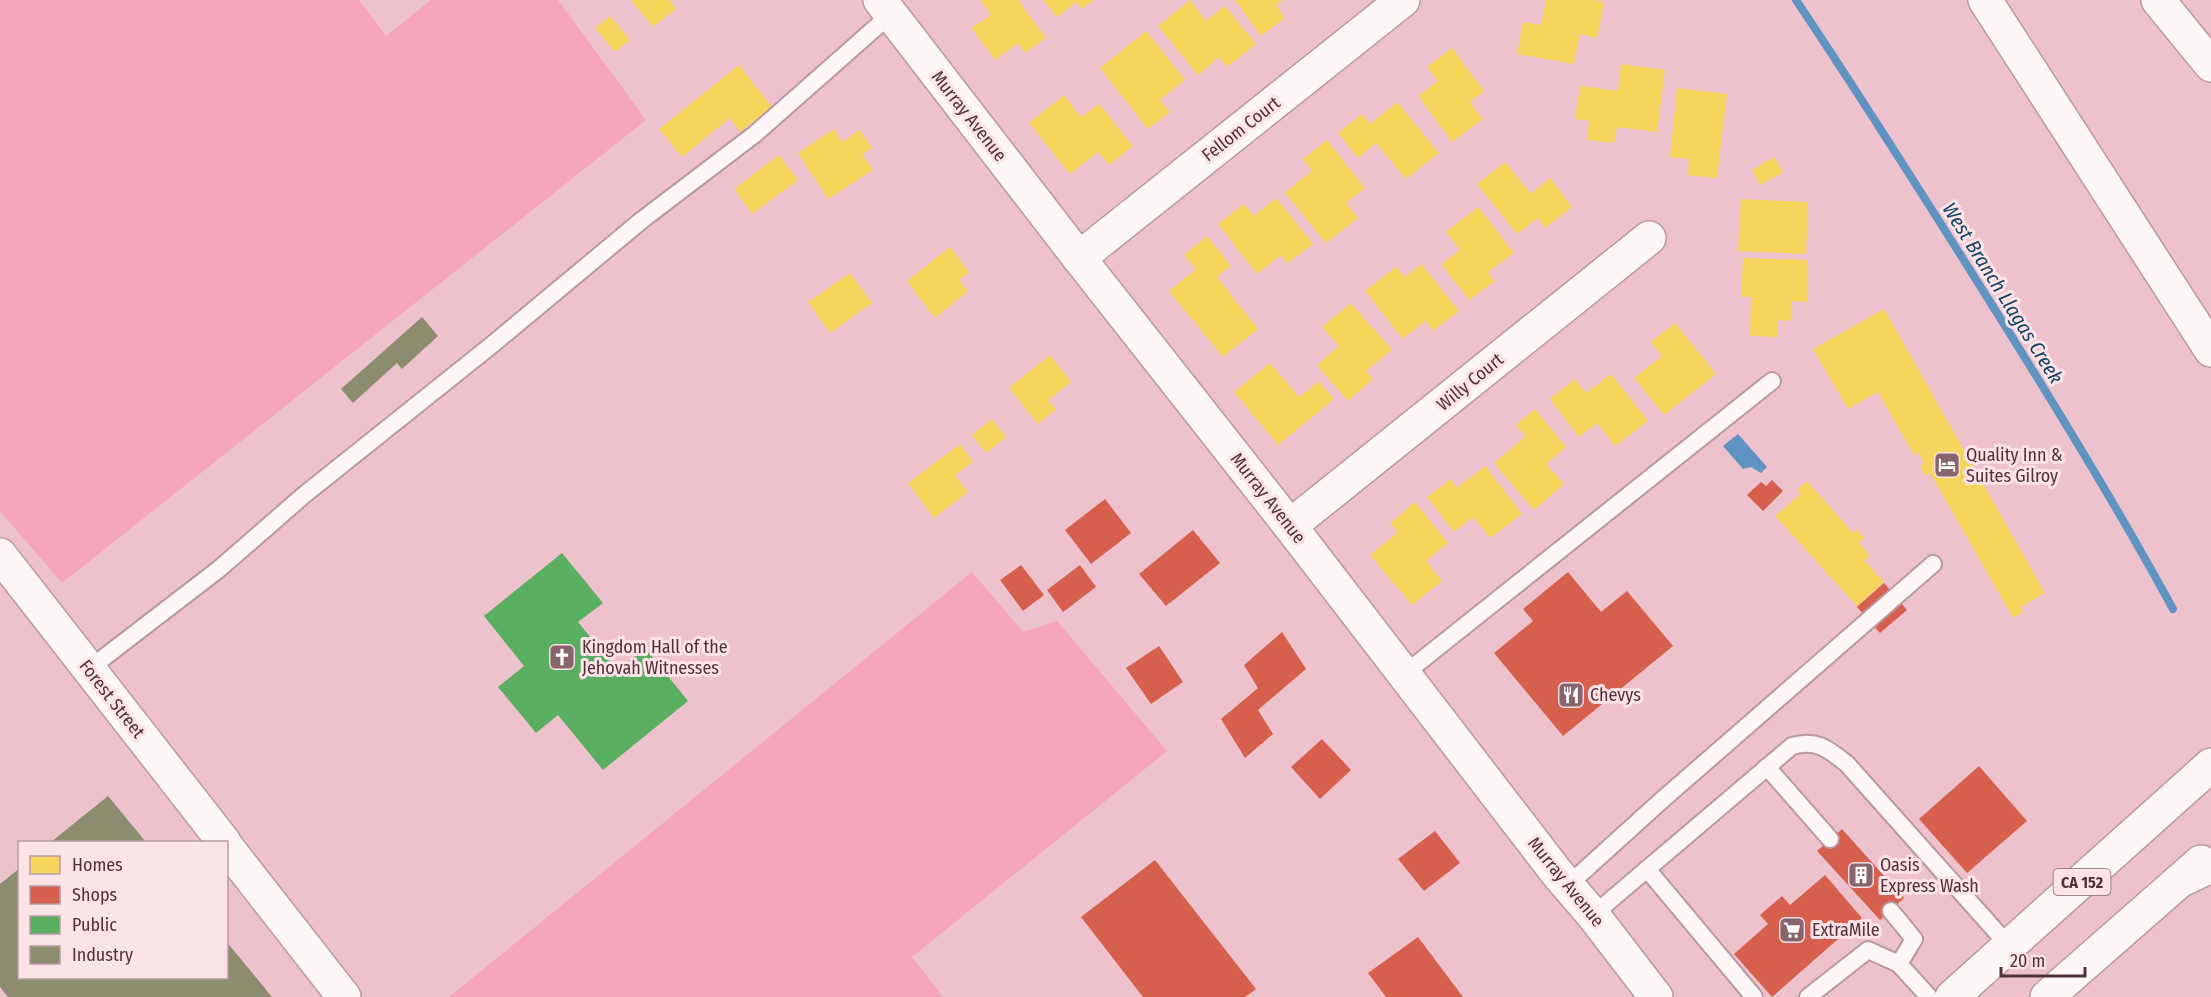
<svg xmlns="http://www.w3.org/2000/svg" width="2211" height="997" font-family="'Fira Sans Condensed',sans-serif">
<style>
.green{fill:#f5a4b9}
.water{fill:#5f94c2}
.homes{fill:#f6d55c}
.shops{fill:#d6604d}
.public{fill:#5aae61}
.industry{fill:#8c8c6e}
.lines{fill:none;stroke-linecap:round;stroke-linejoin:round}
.stream{stroke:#5f94c2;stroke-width:8}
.lane-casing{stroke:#b998a0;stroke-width:20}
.street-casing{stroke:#b998a0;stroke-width:36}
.primary-casing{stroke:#b998a0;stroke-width:36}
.highway-casing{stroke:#b998a0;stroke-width:36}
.lane{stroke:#fcf6f7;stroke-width:16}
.street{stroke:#fcf6f7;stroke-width:33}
.primary{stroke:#fcf6f7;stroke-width:33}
.highway{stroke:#fcf6f7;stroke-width:33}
.labels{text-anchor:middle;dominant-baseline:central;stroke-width:6;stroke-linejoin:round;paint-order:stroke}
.shield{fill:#fce3e8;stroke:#85676e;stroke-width:1.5}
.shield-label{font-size:16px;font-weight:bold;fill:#52323a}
.street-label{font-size:18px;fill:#52323a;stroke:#fce3e8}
.poi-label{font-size:18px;fill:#52323a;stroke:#fce3e8;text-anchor:start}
.water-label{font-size:20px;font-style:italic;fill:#144364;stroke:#fce3e8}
</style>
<rect width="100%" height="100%" fill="#edc2cc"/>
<g class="green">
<path d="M0,0H359L386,36L431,0H558L646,120L62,583L0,511Z"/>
<path d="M972,572L1023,632L1057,621L1167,751L912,957L943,997H449Z"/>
</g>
<path class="water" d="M1738,434L1767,467L1761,473L1751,467L1743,469L1723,446Z"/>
<g class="homes">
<path d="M631,0H669L676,9L653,27Z"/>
<path d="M980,0H1018L1046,38L1025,53L1018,43L995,60L971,28L991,15Z"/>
<path d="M1043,0H1094L1082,9L1076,2L1057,17Z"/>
<path d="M1190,0L1206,21L1225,6L1256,44L1227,67L1219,57L1198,75L1158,26Z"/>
<path d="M1235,0H1283L1276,5L1285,18L1261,36Z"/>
<path d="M1546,0H1591L1604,2L1597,38L1580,34L1574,64L1517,54L1523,22L1541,25Z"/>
<path d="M610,16L630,40L615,52L595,28Z"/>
<path d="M1146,31L1185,80L1160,100L1170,112L1148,129L1100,68Z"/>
<path d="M1452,48L1484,91L1470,102L1483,119L1452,142L1418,96L1438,81L1427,67Z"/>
<path d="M1621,64L1665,70L1657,132L1617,127L1614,143L1587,140L1589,121L1575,119L1580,86L1618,91Z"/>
<path d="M739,65L772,107L740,132L730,118L682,157L659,129Z"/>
<path d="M1677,88L1727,94L1717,178L1688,175L1689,159L1670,157Z"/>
<path d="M1064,95L1081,117L1099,104L1133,146L1109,165L1098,152L1070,174L1029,123Z"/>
<path d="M1397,102L1439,153L1406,179L1376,143L1358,158L1338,133L1362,114L1370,124Z"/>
<path d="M834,129L842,142L860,130L872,148L862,154L873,170L828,199L798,153Z"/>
<path d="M1327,140L1365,188L1346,203L1358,218L1326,243L1285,193L1312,170L1303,159Z"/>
<path d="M779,155L798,180L752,214L734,189Z"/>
<path d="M1774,157L1783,172L1760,185L1752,170Z"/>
<path d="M1505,162L1531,194L1550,178L1572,207L1545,228L1538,218L1517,234L1477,184Z"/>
<path d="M1276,198L1313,244L1288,263L1281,255L1257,274L1218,224L1244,204L1254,216Z"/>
<path d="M1741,199L1808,202L1806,254L1738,251Z"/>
<path d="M1478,207L1514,253L1488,272L1495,281L1469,300L1441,264L1460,250L1446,232Z"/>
<path d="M1207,236L1231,266L1217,277L1258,329L1223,357L1169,291L1196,269L1184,255Z"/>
<path d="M950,247L969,272L959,280L968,291L935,318L907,281Z"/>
<path d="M1743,258L1808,260L1807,302L1792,301L1791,321L1778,320L1777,337L1750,336L1751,297H1741Z"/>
<path d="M1421,264L1459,311L1433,331L1425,321L1403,339L1365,291L1396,267L1405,277Z"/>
<path d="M850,273L872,303L830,333L808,302Z"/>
<path d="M1351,303L1392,350L1366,371L1373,379L1348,401L1317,365L1339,346L1322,327Z"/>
<path d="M1884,309L2045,593L2021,607L2023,612L2013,618L1930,473L1925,475L1920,466L1924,463L1918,452L1914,455L1878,392L1848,409L1813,349Z"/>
<path d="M1675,323L1716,374L1664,415L1634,378L1662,356L1651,342Z"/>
<path d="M1050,355L1071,382L1048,400L1056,409L1038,424L1009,388Z"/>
<path d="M1270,363L1299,397L1319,381L1334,399L1278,445L1234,392Z"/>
<path d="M1611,374L1648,421L1615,446L1597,423L1579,437L1550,399L1575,379L1586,393Z"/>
<path d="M1535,409L1566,447L1546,464L1564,484L1534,510L1494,463L1526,436L1516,425Z"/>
<path d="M992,419L1006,437L986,453L972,435Z"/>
<path d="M960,444L973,462L955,475L968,492L934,518L908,483Z"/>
<path d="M1485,466L1522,514L1490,538L1473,517L1454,532L1427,497L1451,479L1457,488Z"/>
<path d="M1807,481L1853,533L1856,529L1864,538L1859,543L1870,556L1864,560L1884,582L1857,606L1775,516L1801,494L1797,490Z"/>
<path d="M1415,502L1448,543L1426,561L1442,581L1412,605L1370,555L1398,532L1390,523Z"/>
</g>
<g class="shops">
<path d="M1772,480L1783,491L1763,511L1747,495L1761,482L1766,486Z"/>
<path d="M1105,499L1131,533L1091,564L1065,530Z"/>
<path d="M1193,530L1220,563L1166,606L1139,574Z"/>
<path d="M1021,565L1044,595L1023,611L1000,580Z"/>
<path d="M1080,565L1096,587L1063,612L1047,590Z"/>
<path d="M1568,572L1601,612L1627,591L1673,646L1563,736L1494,653L1533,621L1523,609Z"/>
<path d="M1884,583L1907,610L1880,633L1857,607Z"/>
<path d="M1282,632L1306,669L1258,710L1273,734L1245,758L1221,719L1258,688L1244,665Z"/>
<path d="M1159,646L1183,682L1151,704L1126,668Z"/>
<path d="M1322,739L1351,770L1320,799L1291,767Z"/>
<path d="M1979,766L2027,821L1967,873L1919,819Z"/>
<path d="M1842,829L1904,898L1880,920L1817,851Z"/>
<path d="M1435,831L1460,863L1424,891L1398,859Z"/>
<path d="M1155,860L1256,989L1245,997H1143L1081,917Z"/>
<path d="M1825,875L1862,918L1772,997L1734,954L1768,924L1760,915L1782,896L1790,905Z"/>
<path d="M1418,937L1463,997H1386L1368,973Z"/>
</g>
<path class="public" d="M562,553L603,603L578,622L617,670L645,648L688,701L603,770L558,715L536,733L498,687L524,666L484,616Z"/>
<g class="industry">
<path d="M422,317L438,336L402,369L397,363L353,403L341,389Z"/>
<path d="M108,796L146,842H51Z"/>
<path d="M20,868V978H226V941L272,997H8L0,987V884Z"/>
</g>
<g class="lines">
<path class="stream" d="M1796,0C1863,100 1928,203 1992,305C2055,405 2117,506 2173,609"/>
<defs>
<g id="lane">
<path d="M89,669L219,569L304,495L493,344L642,220L755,134L891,14"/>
<path d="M1403,675L1772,381"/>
<path d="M1767,767L1830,839"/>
<path d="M1647,869L1754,997"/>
<path d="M1567,886L1662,800L1933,564"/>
<path d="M1891,911L1914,939L1899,964"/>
<path d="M1593,915L1792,746C1817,739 1828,749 1847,764L2009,946"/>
<path d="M1808,997L1868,950L1899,964L1929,997"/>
</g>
<g id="street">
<path d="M880,0L1079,258L1290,526L1557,873L1593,915L1656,997"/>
<path d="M1079,258L1403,0"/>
<path d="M1290,526L1649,238"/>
<path d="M0,555L224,842"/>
<path d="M226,846L344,997"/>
</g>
<g id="primary">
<path d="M1952,997L2211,765"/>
<path d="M2047,997L2201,862"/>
</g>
<g id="highway">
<path d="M1985,0L2211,350"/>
<path d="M2158,0L2211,65"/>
<path d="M2179,881L2211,866"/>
</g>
</defs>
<use href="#lane" class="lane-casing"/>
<use href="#street" class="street-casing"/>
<use href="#primary" class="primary-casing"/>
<use href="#highway" class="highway-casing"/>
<use href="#lane" class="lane"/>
<use href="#street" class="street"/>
<use href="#primary" class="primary"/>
<use href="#highway" class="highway"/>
</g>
<defs>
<symbol id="hotel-square" viewBox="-11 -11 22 22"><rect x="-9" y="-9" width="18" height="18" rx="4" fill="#88646d" stroke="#fce3e8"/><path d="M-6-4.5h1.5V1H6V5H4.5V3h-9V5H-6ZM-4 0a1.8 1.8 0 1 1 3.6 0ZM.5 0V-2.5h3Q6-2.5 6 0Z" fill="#fff"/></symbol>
<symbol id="church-square" viewBox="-11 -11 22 22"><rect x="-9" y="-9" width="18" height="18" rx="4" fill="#88646d" stroke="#fce3e8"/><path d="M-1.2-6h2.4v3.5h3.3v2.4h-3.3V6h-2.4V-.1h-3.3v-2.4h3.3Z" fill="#fff"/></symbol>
<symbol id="restaurant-square" viewBox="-11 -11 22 22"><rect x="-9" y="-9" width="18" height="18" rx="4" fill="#88646d" stroke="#fce3e8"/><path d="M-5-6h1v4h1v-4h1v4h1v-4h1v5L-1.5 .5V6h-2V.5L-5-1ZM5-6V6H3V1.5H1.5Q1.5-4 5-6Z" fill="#fff"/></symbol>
<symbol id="building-square" viewBox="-11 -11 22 22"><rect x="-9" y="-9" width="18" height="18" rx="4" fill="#88646d" stroke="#fce3e8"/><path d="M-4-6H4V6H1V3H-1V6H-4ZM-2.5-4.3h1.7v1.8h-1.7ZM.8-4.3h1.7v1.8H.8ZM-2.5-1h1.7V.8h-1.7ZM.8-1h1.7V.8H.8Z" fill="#fff"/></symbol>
<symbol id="supermarket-square" viewBox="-11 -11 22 22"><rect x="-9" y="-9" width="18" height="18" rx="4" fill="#88646d" stroke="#fce3e8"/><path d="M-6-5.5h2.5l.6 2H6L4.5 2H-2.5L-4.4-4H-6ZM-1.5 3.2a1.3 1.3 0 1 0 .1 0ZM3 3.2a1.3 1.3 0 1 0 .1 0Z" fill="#fff"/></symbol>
</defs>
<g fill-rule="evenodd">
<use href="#hotel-square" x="1932" y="450" width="30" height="30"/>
<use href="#church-square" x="547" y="642" width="30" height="30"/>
<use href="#restaurant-square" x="1556" y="680" width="30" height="30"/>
<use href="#building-square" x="1846" y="860" width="30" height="30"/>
<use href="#supermarket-square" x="1777" y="915" width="30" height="30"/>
</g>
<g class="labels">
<rect class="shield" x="2053.5" y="869" width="57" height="26" rx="4.5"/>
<g class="shield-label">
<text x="2082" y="882">CA 152</text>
</g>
<g class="street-label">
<text transform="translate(969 116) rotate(52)">Murray Avenue</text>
<text transform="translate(1241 129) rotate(-38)">Fellom Court</text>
<text transform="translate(1470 382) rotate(-39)">Willy Court</text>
<text transform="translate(1268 498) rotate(52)">Murray Avenue</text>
<text transform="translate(112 699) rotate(52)">Forest Street</text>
<text transform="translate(1566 882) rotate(51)">Murray Avenue</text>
</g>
<g class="poi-label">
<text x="1966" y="455">Quality Inn &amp;<tspan x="1966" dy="21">Suites Gilroy</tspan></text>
<text x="582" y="647">Kingdom Hall of the<tspan x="582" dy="21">Jehovah Witnesses</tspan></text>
<text x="1590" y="695">Chevys</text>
<text x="1880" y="865">Oasis<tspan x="1880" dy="21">Express Wash</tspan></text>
<text x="1812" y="930">ExtraMile</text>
</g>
<g class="water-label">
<text transform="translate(2003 293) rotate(58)">West Branch Llagas Creek</text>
</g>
</g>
<rect x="18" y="841" width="210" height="138" fill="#fce3e8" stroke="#b89ca2" stroke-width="1.5"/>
<rect x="30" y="856" width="30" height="18" fill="#f6d55c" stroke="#b89ca2" stroke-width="1.5"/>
<text x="72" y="871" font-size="18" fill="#52323a">Homes</text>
<rect x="30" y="886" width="30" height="18" fill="#d6604d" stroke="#b89ca2" stroke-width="1.5"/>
<text x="72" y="901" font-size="18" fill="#52323a">Shops</text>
<rect x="30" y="916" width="30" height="18" fill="#5aae61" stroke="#b89ca2" stroke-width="1.5"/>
<text x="72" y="931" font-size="18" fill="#52323a">Public</text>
<rect x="30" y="946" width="30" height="18" fill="#8c8c6e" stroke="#b89ca2" stroke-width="1.5"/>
<text x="72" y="961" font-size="18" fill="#52323a">Industry</text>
<path d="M2001 967v9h84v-9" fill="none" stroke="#52323a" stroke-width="3"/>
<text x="2010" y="967" font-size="18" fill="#52323a" stroke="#fce3e8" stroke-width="4.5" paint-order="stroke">20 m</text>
</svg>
